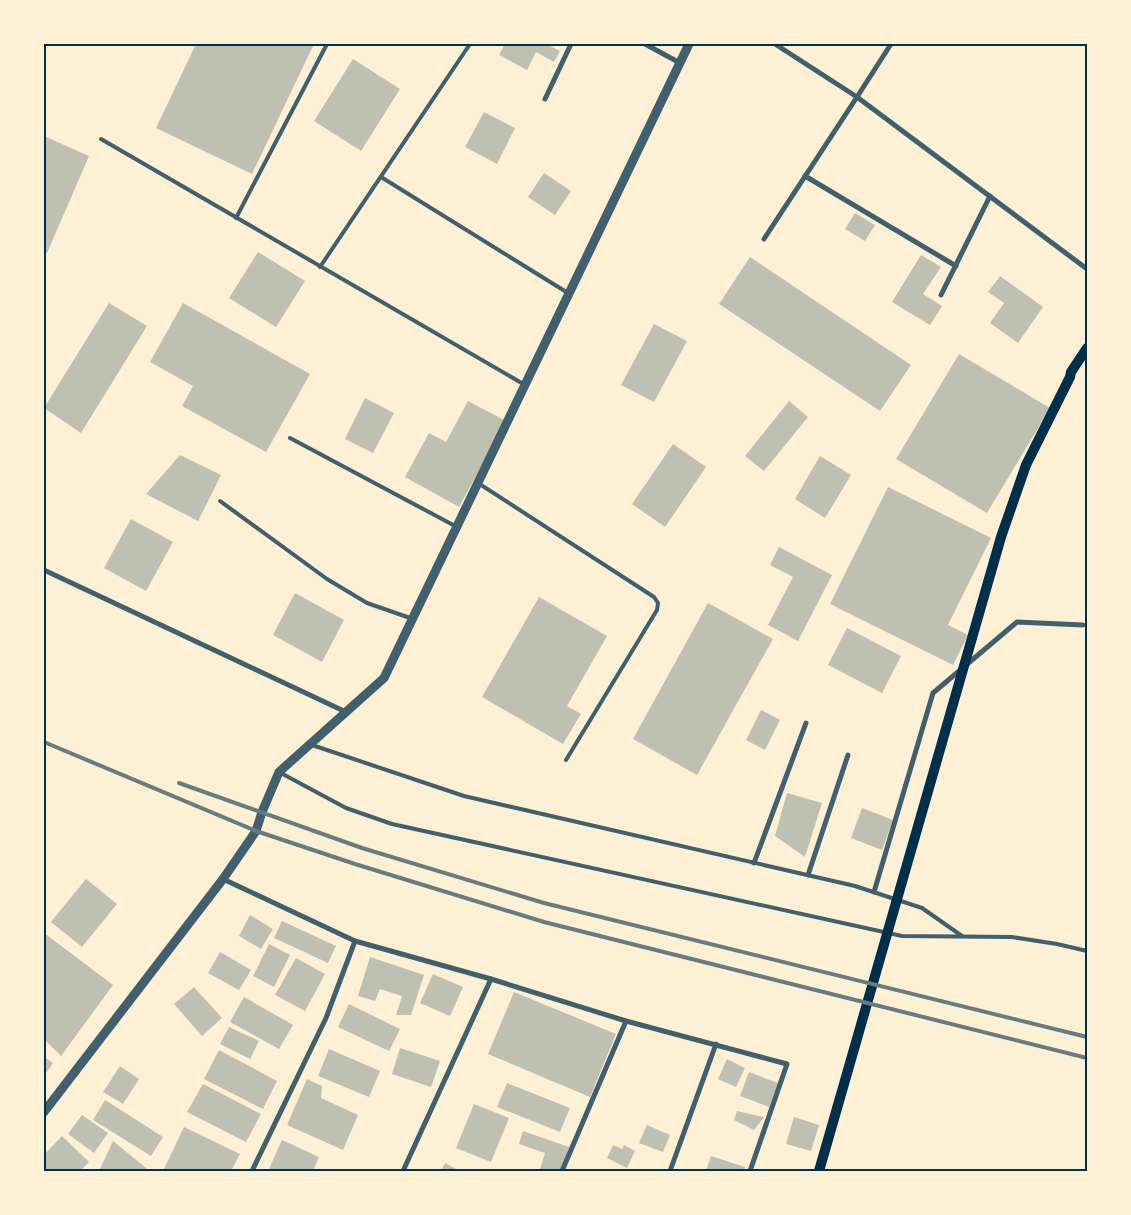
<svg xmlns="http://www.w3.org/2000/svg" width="1131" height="1215" font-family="'Times New Roman',serif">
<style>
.building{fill:#bec0b2}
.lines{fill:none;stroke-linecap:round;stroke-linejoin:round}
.service{stroke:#3f606c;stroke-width:4}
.minor{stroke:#3f606c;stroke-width:5}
.tertiary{stroke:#3f606c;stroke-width:9}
.secondary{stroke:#003049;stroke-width:10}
.rail{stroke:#657d81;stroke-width:4}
.neatline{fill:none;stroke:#003049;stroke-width:2}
</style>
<rect width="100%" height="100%" fill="#fdf0d5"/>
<g class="building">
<path d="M196,44H314L252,174L156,128Z"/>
<path d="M505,44H546L560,51L554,62L536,52L527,70L499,55Z"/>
<path d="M353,59L400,89L361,151L314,121Z"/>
<path d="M484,112L515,128L497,164L465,147Z"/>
<path d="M44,136L89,156L47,253L44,252Z"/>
<path d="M544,173L571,191L555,215L528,197Z"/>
<path d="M855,213L875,225L865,241L845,229Z"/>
<path d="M258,252L305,281L276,327L229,298Z"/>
<path d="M921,255L941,267L923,294L942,306L930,325L892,302Z"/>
<path d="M750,257L911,365L880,411L719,304Z"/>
<path d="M1000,276L1043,307L1018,343L990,323L1004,303L988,292Z"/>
<path d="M109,303L147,326L81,433L44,408Z"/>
<path d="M183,303L310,374L266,452L182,406L193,386L150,362Z"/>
<path d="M654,324L687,341L654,402L621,385Z"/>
<path d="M959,354L1050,408L987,513L896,459Z"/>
<path d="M365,398L394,413L373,453L345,439Z"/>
<path d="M468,401L506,421L459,507L405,477L429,433L446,442Z"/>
<path d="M789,401L808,417L764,471L745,456Z"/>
<path d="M673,444L706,467L665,527L632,504Z"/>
<path d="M180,455L221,475L198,521L146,494Z"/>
<path d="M820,456L851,475L825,518L795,499Z"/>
<path d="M888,487L991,538L948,625L968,635L953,665L830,604Z"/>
<path d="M131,519L173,542L146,591L104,568Z"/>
<path d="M779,547L832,575L798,641L768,625L793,577L770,565Z"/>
<path d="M295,593L344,620L322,662L273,635Z"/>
<path d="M539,597L607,636L567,706L581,714L563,744L482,697Z"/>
<path d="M708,603L773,639L697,775L633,739Z"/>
<path d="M847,628L901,656L882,693L828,665Z"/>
<path d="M761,710L780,720L765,750L746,740Z"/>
<path d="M787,793L822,803L805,857L775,836Z"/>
<path d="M862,808L893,820L882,850L851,838Z"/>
<path d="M86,879L117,904L82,947L51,922Z"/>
<path d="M250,915L273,929L261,949L239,936Z"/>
<path d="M282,921L336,946L328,963L274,938Z"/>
<path d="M44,933L113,985L61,1056L44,1039Z"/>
<path d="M269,944L290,955L274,987L253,976Z"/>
<path d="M220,952L251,970L239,990L208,973Z"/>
<path d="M370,957L424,975L411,1015H396L402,996L380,989L375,1001L358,996Z"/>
<path d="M296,958L325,974L305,1011L275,995Z"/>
<path d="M433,974L463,987L450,1016L420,1003Z"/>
<path d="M194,987L222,1018L202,1036L174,1004Z"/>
<path d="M514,992L616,1034L590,1097L488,1054Z"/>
<path d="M244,997L293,1025L279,1049L230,1022Z"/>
<path d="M349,1004L400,1029L389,1051L338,1027Z"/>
<path d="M229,1027L259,1041L250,1059L220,1044Z"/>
<path d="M400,1048L440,1061L431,1087L392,1074Z"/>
<path d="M329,1049L380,1071L369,1097L318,1076Z"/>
<path d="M219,1050L277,1081L263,1109L204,1079Z"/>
<path d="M44,1057L53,1063L44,1076Z"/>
<path d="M727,1059L745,1068L736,1087L718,1079Z"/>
<path d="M120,1066L139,1079L123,1104L103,1092Z"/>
<path d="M749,1072L778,1083L769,1107L740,1096Z"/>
<path d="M307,1079L322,1086L321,1098L358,1115L343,1150L287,1125Z"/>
<path d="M507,1083L570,1108L560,1132L497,1107Z"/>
<path d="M203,1084L261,1114L246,1142L187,1112Z"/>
<path d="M105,1100L163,1137L151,1156L93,1120Z"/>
<path d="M474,1104L509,1118L491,1162L456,1148Z"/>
<path d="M737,1111L764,1117L754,1130L734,1120Z"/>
<path d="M82,1115L108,1133L94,1153L68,1134Z"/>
<path d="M794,1117L819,1125L811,1151L786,1144Z"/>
<path d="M647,1125L670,1135L663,1152L639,1143Z"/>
<path d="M184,1127L240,1154L231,1171H163Z"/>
<path d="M523,1131L569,1147L561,1171H548L540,1169L545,1153L519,1144Z"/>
<path d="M62,1136L89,1162L80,1171H44V1155Z"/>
<path d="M282,1140L319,1157L313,1171H268Z"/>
<path d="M113,1141L150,1171H99Z"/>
<path d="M613,1145L622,1149L624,1145L635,1151L627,1168L607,1158Z"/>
<path d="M711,1156L745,1167L744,1171H706Z"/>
<path d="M445,1163L460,1171H441Z"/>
</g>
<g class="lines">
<g class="service">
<path d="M101,139L525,385"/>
<path d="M381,177L568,293"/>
<path d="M236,218L327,44"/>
<path d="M320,267L470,44"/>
<path d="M290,438L457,527"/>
<path d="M478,483L654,597L658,603L657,610L566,760"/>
<path d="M220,501L327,579L367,603L413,619"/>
<path d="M312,745L464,796L855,886L922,908L962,936"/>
<path d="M279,772L346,808L392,824L902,936L1012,937L1057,944L1087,951"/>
</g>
<g class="minor">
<path d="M645,44L680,63"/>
<path d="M775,44L857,97L891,44"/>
<path d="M545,99L571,44"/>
<path d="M805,176L956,266"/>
<path d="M764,239L857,97L1087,269"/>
<path d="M941,295L990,196"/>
<path d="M44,570L346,712"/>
<path d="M754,863L806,723"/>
<path d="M808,875L848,755"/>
<path d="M223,879L355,941L491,979L626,1021L787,1064L750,1171"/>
<path d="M874,892L933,693L1017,622L1083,625"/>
<path d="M252,1171L326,1018L355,941"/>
<path d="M403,1171L491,979"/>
<path d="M562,1171L626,1021"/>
<path d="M670,1171L716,1044"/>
</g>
<path class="tertiary" d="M44,1112L223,879L256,831L262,812L279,772L384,678L689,44"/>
<path class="secondary" d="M819,1171L1001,537L1026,465L1070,377L1071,372L1087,348"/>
<g class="rail">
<path d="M44,742L256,831L355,864L544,922L1087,1058"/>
<path d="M179,783L362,848L544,903L1087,1037"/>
</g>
</g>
<rect width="1131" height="1215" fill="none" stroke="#fdf0d5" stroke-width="90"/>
<rect x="45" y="45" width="1041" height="1125" class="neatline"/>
</svg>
